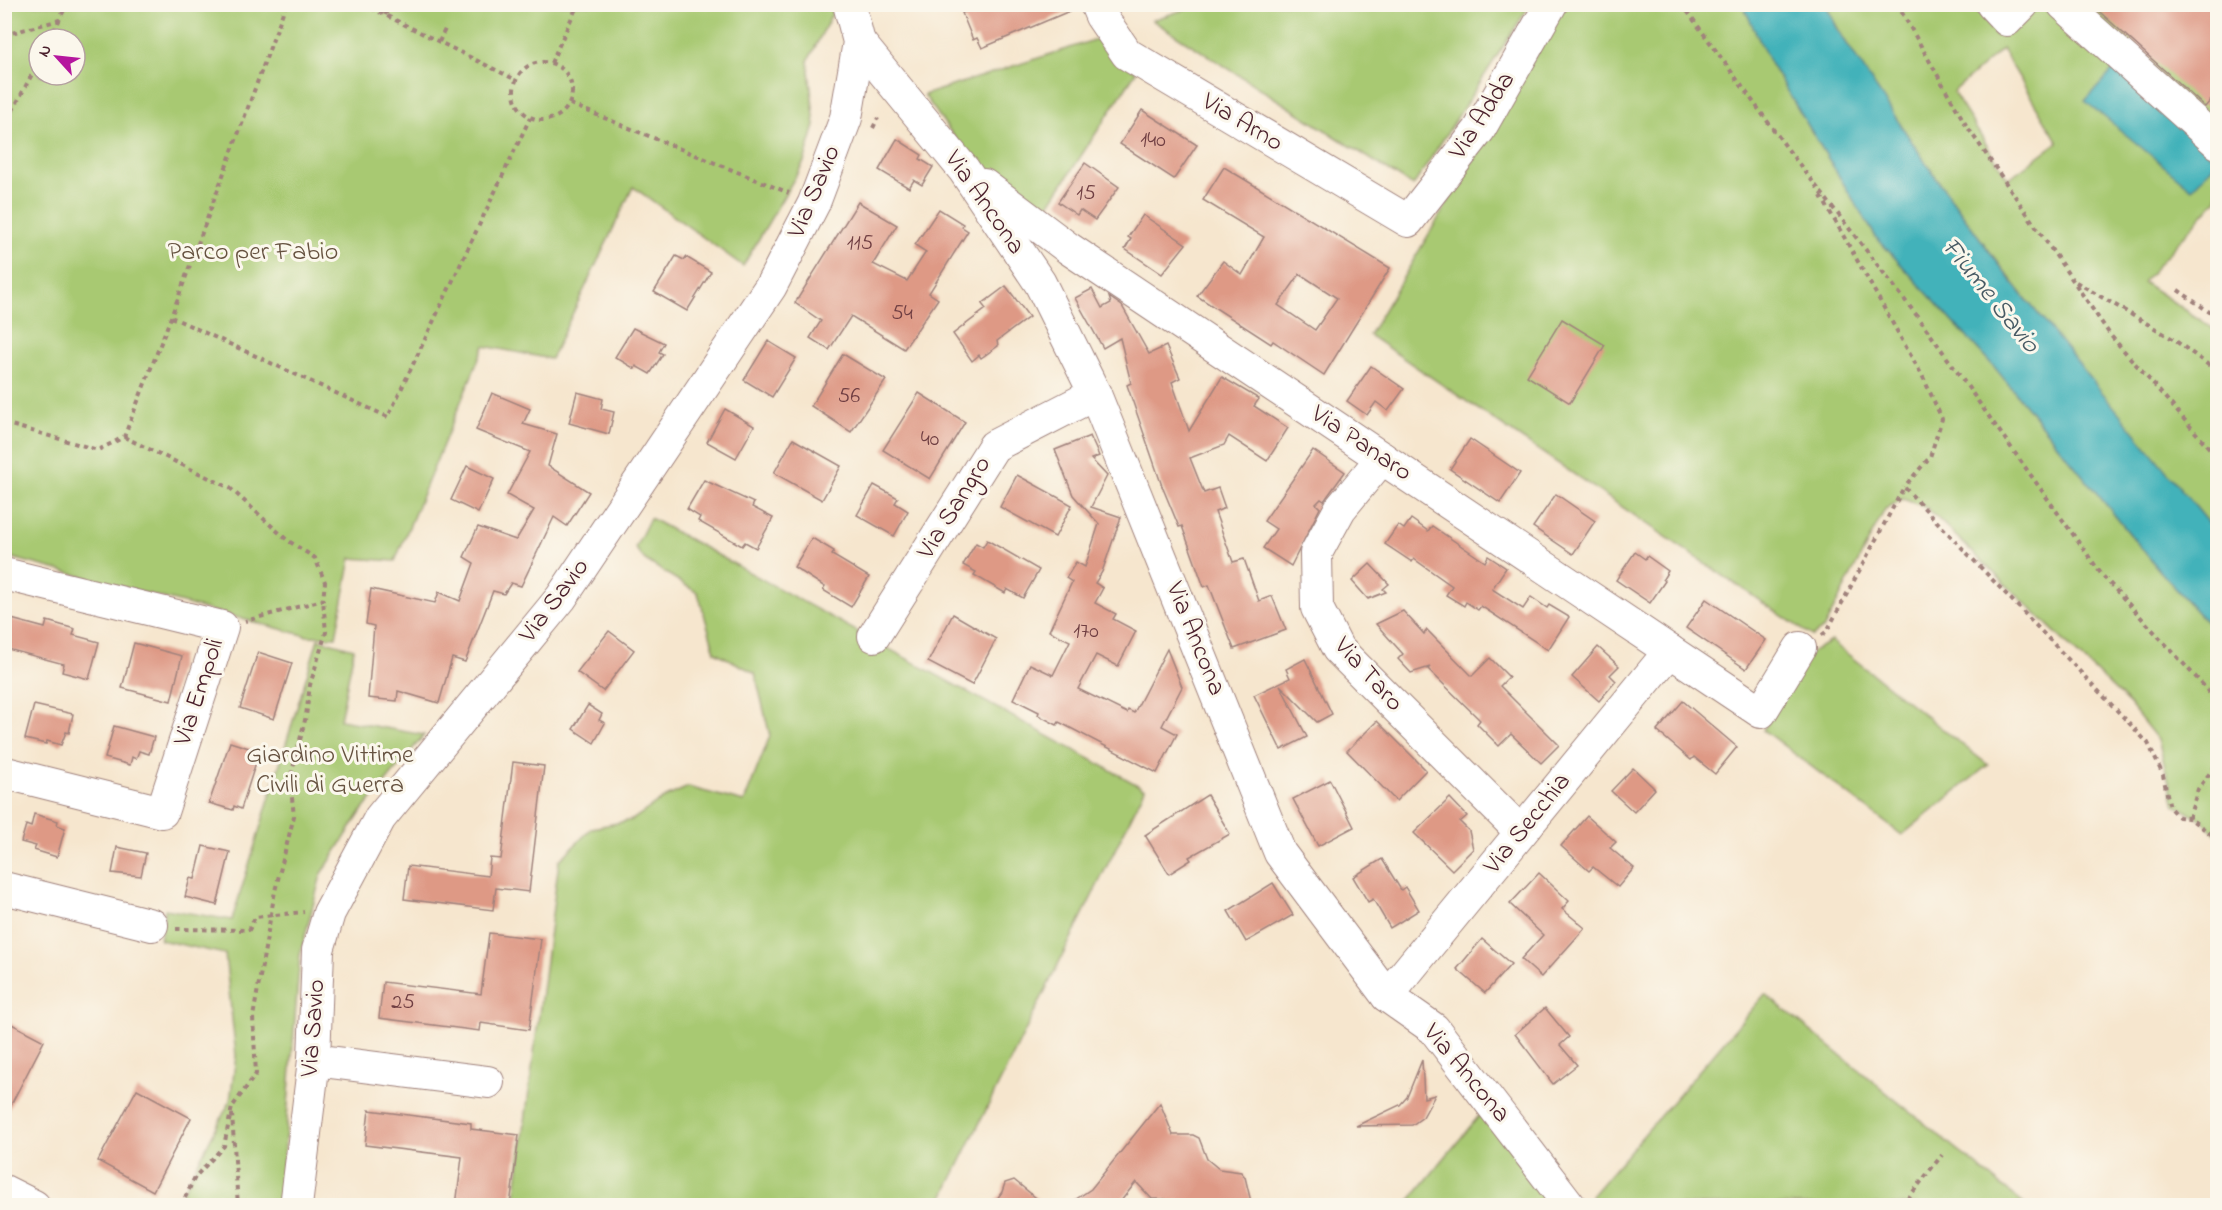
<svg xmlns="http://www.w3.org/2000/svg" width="2222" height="1210" font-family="'Indie Flower',sans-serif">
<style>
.green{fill:#a8c972;stroke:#79744e;stroke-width:1.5;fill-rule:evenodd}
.water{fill:#42b2ba;stroke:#466872;stroke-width:1.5}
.building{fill:#de9985;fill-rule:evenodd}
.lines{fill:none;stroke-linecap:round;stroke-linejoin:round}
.minor-casing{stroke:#a0827c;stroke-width:34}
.path{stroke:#a0827c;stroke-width:4;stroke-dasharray:4.5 4.5;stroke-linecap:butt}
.minor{stroke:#fff;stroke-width:32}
.labels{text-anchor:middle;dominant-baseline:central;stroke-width:6;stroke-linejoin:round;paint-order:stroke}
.number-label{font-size:22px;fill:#6f3e42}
.street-label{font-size:26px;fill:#4a1f2b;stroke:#fbf7ec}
.park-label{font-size:26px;fill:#665240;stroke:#fbf7ec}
.water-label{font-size:27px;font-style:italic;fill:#475a64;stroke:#fbf7ec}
</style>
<rect width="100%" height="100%" fill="#fbf7ec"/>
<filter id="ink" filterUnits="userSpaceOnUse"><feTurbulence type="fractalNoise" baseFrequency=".0167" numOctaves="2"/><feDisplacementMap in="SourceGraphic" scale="12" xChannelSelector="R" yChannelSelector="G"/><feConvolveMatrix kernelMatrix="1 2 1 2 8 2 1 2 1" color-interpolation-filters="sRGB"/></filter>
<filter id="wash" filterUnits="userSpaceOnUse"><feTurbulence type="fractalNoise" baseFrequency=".008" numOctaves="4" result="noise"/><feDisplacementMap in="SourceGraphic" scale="24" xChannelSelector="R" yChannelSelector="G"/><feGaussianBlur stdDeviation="1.35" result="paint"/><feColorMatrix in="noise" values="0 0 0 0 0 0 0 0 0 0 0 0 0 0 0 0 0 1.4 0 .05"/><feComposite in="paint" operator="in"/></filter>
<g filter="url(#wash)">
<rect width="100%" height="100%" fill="#f6e6ce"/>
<g class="green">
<path d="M1202,4H1530V5L1413,186L1152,20Z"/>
<path d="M5,5H830L832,14L808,61L815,126L804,162L743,266L633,187L551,359L484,346L395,561L351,558L336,637L307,636L5,556ZM39,39H75V75H39Z"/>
<path d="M1565,5H1743L1770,63L1876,237L1997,370L2160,571L2217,634V835L2198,817L2175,805L2158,740L2130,705L1927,508L1903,499L1885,509L1824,628L1812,636L1369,335Z"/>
<path d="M1826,5H1976L1995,35L2022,5H2217V199L2143,282L2217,331V533C2110,402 1998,273 1905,132C1878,90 1847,50 1826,5ZM2002,49L2058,142L2008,179L1953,92Z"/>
<path d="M1103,37L1136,72L1043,214L965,152L924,95Z"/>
<path d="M650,518L1145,789L939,1205L514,1206L559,861L592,828L632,820L664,798L688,787L744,802L770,736L755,673L715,652L698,593L645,560L635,548Z"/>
<path d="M318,639L354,649L340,720L424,735L361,812L321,875L300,955L280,1205H176L230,1101L236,1056L225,954L160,940L165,909L232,920Z"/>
<path d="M1831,641L1988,765L1902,835L1763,730L1807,655Z"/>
<path d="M1765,994L2025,1205H1596L1591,1196Z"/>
<path d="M1483,1111L1557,1206H1405Z"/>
</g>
<g class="water">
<path d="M1743,5H1826L1839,32L1934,175L2008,277L2217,533V634L2160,571L1997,370L1876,237L1770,63Z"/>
<path d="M2115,68L2217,161L2192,189L2085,101Z"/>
</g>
<g id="blocks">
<g class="building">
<path d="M982,4H1078L1079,7L982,48L977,38L973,40L962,13Z"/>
<path d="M2091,4H2217V93L2205,107Z"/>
<path d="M1142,110L1197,145L1174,179L1120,144Z"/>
<path d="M897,139L922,155L920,159L933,167L922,185L914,180L909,188L879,170Z"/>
<path d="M1085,163L1119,187L1095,220L1080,210L1077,215L1058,202Z"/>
<path d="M1224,167L1390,268L1324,375L1273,341L1271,344L1197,296L1223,261L1242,275L1264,237L1203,200ZM1300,274L1337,298L1315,330L1278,305Z"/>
<path d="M858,202L897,225L873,264L907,281L926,252L915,245L939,209L963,224L962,227L968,231L929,293L938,299L904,349L851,316L829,350L810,338L821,321L795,303Z"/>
<path d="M1143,215L1186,244L1162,274L1125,249L1131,239L1128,237Z"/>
<path d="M676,256L684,260L686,257L711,272L687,311L654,292Z"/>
<path d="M1006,286L1029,317L997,341L998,346L981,358L979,355L972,361L953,334L986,309L982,304Z"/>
<path d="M1092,289L1102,308L1111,303L1109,297L1122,306L1149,354L1166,346L1180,378L1172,382L1189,431L1222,377L1259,399L1254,406L1288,428L1267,461L1229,436L1224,445L1190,458L1204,493L1218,488L1225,508L1215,512L1233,562L1244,559L1259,601L1272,596L1286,630L1234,649L1209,585L1204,587L1182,526L1179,527L1162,486L1127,385L1131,383L1120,338L1103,348L1075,298Z"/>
<path d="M1562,319L1605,345L1570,403L1527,376Z"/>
<path d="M633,328L664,343L659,352L663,354L650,374L636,366L635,369L615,357Z"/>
<path d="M768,341L796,358L772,397L744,380Z"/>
<path d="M843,354L886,380L851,432L811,406Z"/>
<path d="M1371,366L1404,389L1388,411L1376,402L1367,415L1347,401Z"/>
<path d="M577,392L603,399L601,409L614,412L609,434L569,423Z"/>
<path d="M492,393L530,409L523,424L557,434L548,466L589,492L567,526L554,517L521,586L511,583L504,594L493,591L465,662L452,658L439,703L398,691L397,701L368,698L374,626L366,624L371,589L435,603L439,592L460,601L474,563L464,557L478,527L516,540L534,510L507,495L530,452L476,430Z"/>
<path d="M919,393L965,422L930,479L883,450Z"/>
<path d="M725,409L754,426L736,458L707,442Z"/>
<path d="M1090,436L1099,456L1091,459L1107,476L1091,507L1121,517L1102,572L1095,583L1103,588L1095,603L1116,614L1113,619L1136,631L1118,666L1096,655L1078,689L1127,713L1128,710L1134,713L1167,649L1182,687L1162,726L1177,734L1157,773L1059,722L1057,725L1038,715L1039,712L1013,699L1030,664L1053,675L1070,641L1049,631L1072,582L1066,578L1076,562L1085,567L1099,524L1073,495L1055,450Z"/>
<path d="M793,439L841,466L822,500L774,473Z"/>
<path d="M1470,439L1520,473L1500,503L1450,469Z"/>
<path d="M1313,450L1345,472L1324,501L1321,499L1316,504L1320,508L1291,566L1263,548L1276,529L1264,521Z"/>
<path d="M467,466L494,479L478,513L451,500Z"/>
<path d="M1017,475L1072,505L1055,537L1000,507Z"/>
<path d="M704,480L754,503L752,507L773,518L756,548L745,542L742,546L698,521L700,517L687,509Z"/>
<path d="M874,485L898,498L895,503L908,511L894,536L857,515Z"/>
<path d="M1556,494L1595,521L1573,554L1533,527Z"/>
<path d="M1411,519L1428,531L1432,526L1485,562L1488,556L1506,568L1492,589L1523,609L1531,597L1547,608L1549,605L1569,617L1548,650L1481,606L1478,610L1466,602L1464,606L1446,595L1452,586L1414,559L1412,562L1385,544L1398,525L1404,529Z"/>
<path d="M812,538L834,551L832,555L869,577L851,607L823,590L825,587L794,567Z"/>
<path d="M987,540L1039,570L1023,598L1007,589L1005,593L974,575L976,572L963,565L976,543L983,547Z"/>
<path d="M1635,552L1645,559L1647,556L1668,571L1663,579L1665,581L1650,603L1616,580Z"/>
<path d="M1370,564L1389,584L1383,589L1386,592L1368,599L1352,581Z"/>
<path d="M1706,599L1766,640L1746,669L1686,628Z"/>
<path d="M1403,611L1424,634L1427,630L1472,676L1490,658L1509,677L1500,686L1559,745L1541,763L1511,734L1499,746L1477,724L1480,720L1428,669L1430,667L1411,673L1398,659L1403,654L1376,624Z"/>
<path d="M953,614L996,639L972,685L928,662Z"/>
<path d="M4,617L45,628L47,621L75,629L73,635L99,642L89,679L62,672L64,664L4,648Z"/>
<path d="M609,631L634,650L603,691L577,672Z"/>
<path d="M134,643L182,656L171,701L122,688Z"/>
<path d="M1598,647L1619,666L1610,675L1616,681L1599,701L1572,677Z"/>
<path d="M258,652L292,663L274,719L240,708Z"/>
<path d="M1305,659L1332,714L1317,722L1280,685L1307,737L1281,750L1254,695L1290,678L1286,669Z"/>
<path d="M1683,701L1737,747L1715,774L1694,757L1691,760L1657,731Z"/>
<path d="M34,705L73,714L69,733L66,732L61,745L47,741L46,744L25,739Z"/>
<path d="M588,705L602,714L599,720L605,723L594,743L573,729Z"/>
<path d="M1377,721L1426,770L1396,801L1347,751Z"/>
<path d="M114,726L154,737L149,754L139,751L136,759L132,757L130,765L105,758Z"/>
<path d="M230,742L252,749L250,753L258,756L241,809L234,806L233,810L209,803Z"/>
<path d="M513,762L544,766L529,892L496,888L493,910L404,899L408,866L488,876L490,858L501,859Z"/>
<path d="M1633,768L1655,789L1634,812L1611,791Z"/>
<path d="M1330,780L1354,827L1318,846L1293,799Z"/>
<path d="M1207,795L1230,834L1189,857L1191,860L1169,874L1145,835Z"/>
<path d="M1450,798L1467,816L1460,822L1469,831L1473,849L1452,870L1414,833Z"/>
<path d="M34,814L58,821L57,825L65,828L57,857L34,850L36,846L21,842L26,825L31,827Z"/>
<path d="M1587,816L1616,842L1610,848L1634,868L1618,887L1593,867L1589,871L1561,846Z"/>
<path d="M203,846L230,852L217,905L185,897L190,878L195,879Z"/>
<path d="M117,847L146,853L141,876L112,873Z"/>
<path d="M1382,859L1401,890L1405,887L1419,910L1390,928L1373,899L1368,902L1353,877Z"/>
<path d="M1539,873L1569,901L1562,909L1585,928L1541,977L1521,959L1543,935L1510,904Z"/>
<path d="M1273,883L1293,915L1246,942L1228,911Z"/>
<path d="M489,933L541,939L529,1030L481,1023L480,1031L379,1018L383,982L481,994Z"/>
<path d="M1482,939L1511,964L1485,993L1457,969Z"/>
<path d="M1545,1008L1569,1037L1560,1045L1577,1065L1553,1084L1515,1034Z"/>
<path d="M4,1020L44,1041L4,1118Z"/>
<path d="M1422,1060L1424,1098L1435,1095L1423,1117L1412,1125L1356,1126L1400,1105L1407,1097Z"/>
<path d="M137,1089L191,1118L153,1191L98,1161Z"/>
<path d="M1160,1103L1173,1135H1193L1199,1138L1207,1159L1219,1169L1241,1172L1245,1177L1252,1206H1183L1179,1200L1171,1204L1165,1199H1152L1136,1182L1117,1206H1066L1091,1189Z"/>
<path d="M369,1110L471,1123V1129L519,1135L510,1206H456L462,1157L365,1145Z"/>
<path d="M1014,1180L1046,1206H992L1002,1192L1005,1183Z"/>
</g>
</g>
</g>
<g filter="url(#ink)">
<use href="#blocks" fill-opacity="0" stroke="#a0827c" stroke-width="1.5"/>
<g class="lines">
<defs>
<g id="minor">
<path d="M1096,4L1101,16L1127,54L1408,221L1479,130L1551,4"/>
<path d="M1992,4L2007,20L2023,4"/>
<path d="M2063,4L2218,143"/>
<path d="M859,42L964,170L1040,283L1095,394L1280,853L1387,996L1434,1029L1570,1206"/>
<path d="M984,185L1068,248L1761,712L1800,648"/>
<path d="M1382,458L1340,509L1316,553L1317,608L1338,649L1521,832"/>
<path d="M4,574L222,627L162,812L6,773L4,777"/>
<path d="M874,636L994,446L1095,394"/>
<path d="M4,888L152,925"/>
<path d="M1387,996L1670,651"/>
<path d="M314,1060L488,1082"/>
<path d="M4,1191L34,1206"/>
<path d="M296,1206L314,1060L318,950L329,913L380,818L561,598L771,286L814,203L846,118L859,42L849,4"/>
</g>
</defs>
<use href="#minor" class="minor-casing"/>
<g class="path">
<path d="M363,4L516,80"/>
<path d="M431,4L447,12"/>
<path d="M1682,4L1792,155L1918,317L2102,575L2204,686L2218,705"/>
<path d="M1897,4L1966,125L2111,336L2218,458"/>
<path d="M385,15L390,4"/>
<path d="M4,35L60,20"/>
<path d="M50,39L67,4"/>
<path d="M439,42L446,27"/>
<circle cx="543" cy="91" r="29"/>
<path d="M551,63L578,4"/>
<path d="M570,104L789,193"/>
<path d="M4,127L39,61"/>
<path d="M873,128L878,118"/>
<path d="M1821,196L1924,379L1942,419L1930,457L1904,487"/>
<path d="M2076,282L2173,339L2218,372"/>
<path d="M2178,290L2218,318"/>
<path d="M171,317L388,417L530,118"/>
<path d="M4,423L98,450L124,437L171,317L286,4"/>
<path d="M124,437L230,488L287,540L315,558L325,582L323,600L245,621"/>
<path d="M1822,635L1827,631L1904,487L2148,743L2163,775L2170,808L2178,817L2189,818L2218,839"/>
<path d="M2189,818L2198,789L2218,762"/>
<path d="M176,929L249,930L255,917L304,912"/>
<path d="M232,1114L238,1206"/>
<path d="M181,1206L195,1177L224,1146L232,1107L256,1074L253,1017L275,891L294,816L290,780L306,716L310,685L326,632L323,600"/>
<path d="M1902,1206L1942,1155"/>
</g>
<use href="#minor" class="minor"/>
</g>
</g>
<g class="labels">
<g class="number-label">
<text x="1153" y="141">140</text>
<text x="1086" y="194">15</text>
<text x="860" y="244">115</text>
<text x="902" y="314">54</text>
<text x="849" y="397">56</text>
<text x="930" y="440">40</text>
<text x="1086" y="632">170</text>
<text x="403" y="1003">25</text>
</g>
<g class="street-label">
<text transform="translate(1483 116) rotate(-57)">Via Adda</text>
<text transform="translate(1242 123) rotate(31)">Via Arno</text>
<text transform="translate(815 192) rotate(-67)">Via Savio</text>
<text transform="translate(984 203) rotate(55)">Via Ancona</text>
<text transform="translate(1361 444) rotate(34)">Via Panaro</text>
<text transform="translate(955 508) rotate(-58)">Via Sangro</text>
<text transform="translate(555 601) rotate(-53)">Via Savio</text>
<text transform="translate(1195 639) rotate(68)">Via Ancona</text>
<text transform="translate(1368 675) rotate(48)">Via Taro</text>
<text transform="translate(200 692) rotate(-72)">Via Empoli</text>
<text transform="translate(1528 824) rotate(-51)">Via Secchia</text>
<text transform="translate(314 1028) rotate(-86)">Via Savio</text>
<text transform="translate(1466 1074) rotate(50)">Via Ancona</text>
</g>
<g class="park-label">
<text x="253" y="253">Parco per Fabio</text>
<text x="330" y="756">Giardino Vittime<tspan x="330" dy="30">Civili di Guerra</tspan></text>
</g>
<g class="water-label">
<text transform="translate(1990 296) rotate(51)">Fiume Savio</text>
</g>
</g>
<rect width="2222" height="1210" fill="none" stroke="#fbf7ec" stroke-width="24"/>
<g transform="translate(57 57) rotate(297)"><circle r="28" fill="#fbf7ec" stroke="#b4a19f" stroke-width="1.5"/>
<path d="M0-4.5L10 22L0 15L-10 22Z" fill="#b5179e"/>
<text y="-9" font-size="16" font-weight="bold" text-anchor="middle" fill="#4a1f2b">N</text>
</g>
</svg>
